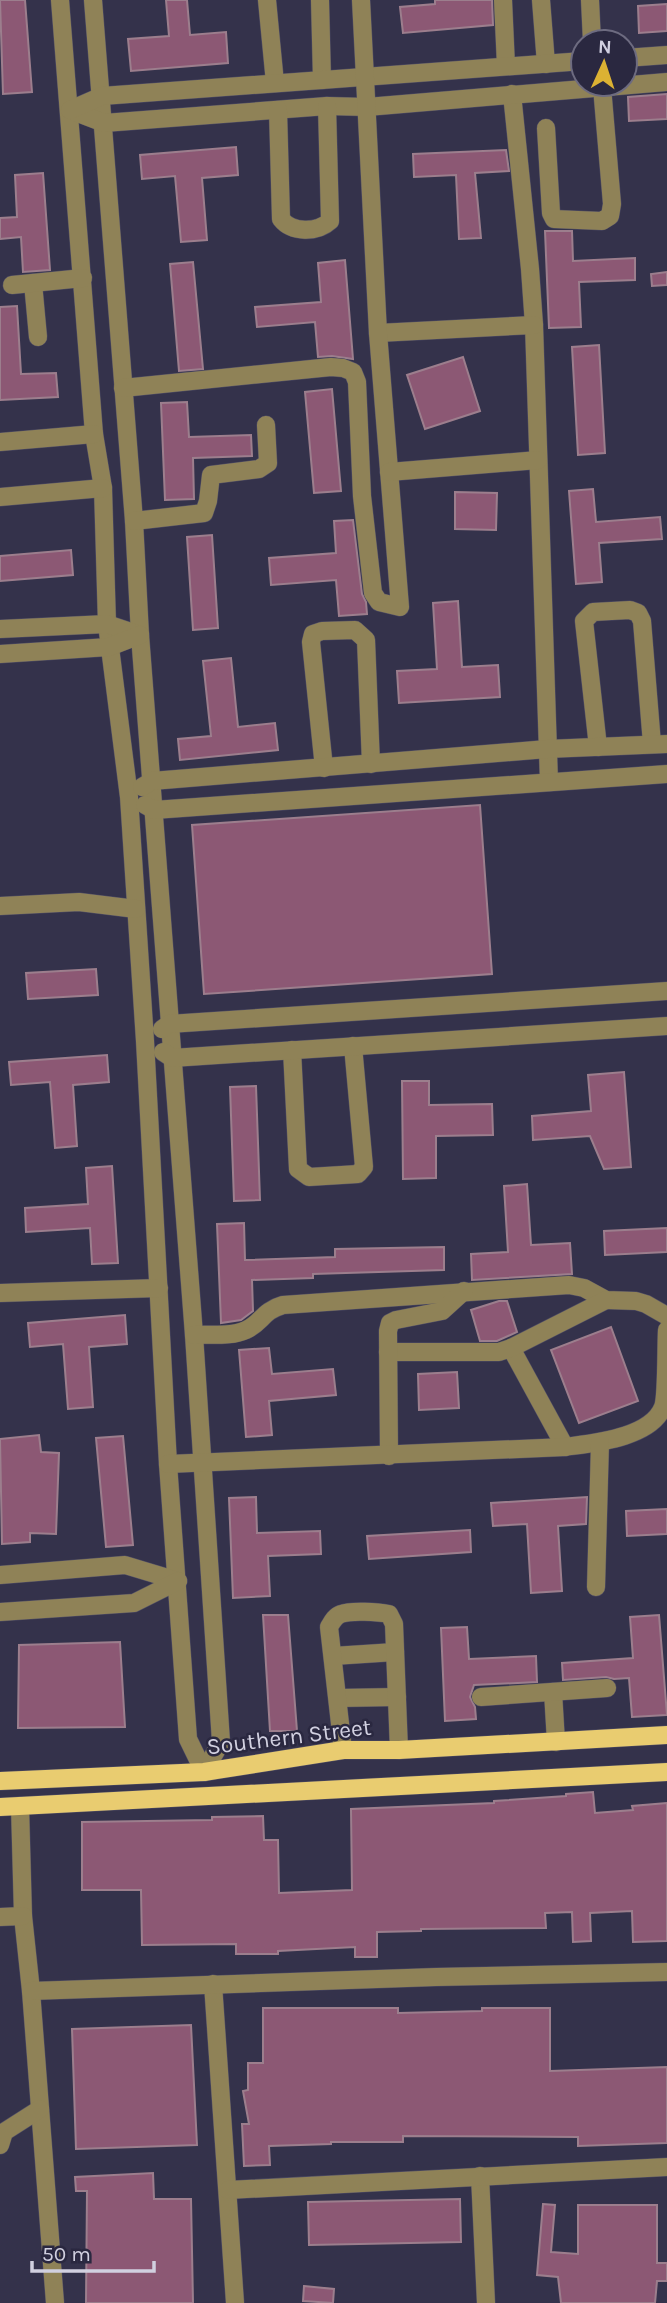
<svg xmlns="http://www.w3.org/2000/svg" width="667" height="2303" font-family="Karla,sans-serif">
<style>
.building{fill:#8c5874;stroke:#9c7e8d;stroke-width:2}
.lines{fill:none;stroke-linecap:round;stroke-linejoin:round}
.minor-casing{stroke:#504e66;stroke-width:19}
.major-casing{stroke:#504e66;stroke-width:19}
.minor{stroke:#8f8257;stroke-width:18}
.major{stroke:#e9cc70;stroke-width:18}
.labels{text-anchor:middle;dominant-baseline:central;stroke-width:5;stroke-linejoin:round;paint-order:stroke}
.street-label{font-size:23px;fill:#d1d0e0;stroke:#2a2840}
</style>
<rect width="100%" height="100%" fill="#34324b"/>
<g class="building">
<path d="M0,0H25L32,92L3,94Z"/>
<path d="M166,0H187L190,35L226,32L228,63L131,71L128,39L169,36Z"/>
<path d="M435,0H492L493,25L403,33L400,7L435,4Z"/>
<path d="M667,4V31L639,33L638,6Z"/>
<path d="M667,94V119L629,121L628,97Z"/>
<path d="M236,147L238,175L202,178L207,240L181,242L175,176L142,179L140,155Z"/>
<path d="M506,150L509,171L475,173L481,238L459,239L456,175L414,177L413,154Z"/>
<path d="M43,173L50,270L23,272L21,237L0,239V218L17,217L15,175Z"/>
<path d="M545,231H572L573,261L635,258V280L579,282L581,327L549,328Z"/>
<path d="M345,260L353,359L332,356L318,357L315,322L257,327L255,307L321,302L318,263Z"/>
<path d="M193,262L203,369L179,371L170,264Z"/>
<path d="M667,272V285L652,286L651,274Z"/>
<path d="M17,306L21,374L56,373L58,397L0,400V307Z"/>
<path d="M599,345L605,453L578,455L572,347Z"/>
<path d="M463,357L480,411L425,429L407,375Z"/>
<path d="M332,389L341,491L314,493L305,392Z"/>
<path d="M187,402L189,437L251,435L252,456L193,458L194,499L165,500L161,403Z"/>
<path d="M593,489L596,522L660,517L662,539L599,543L602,582L576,584L569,491Z"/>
<path d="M455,492L497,493L496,530L455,529Z"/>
<path d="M353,520L362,594L366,602L367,614L339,616L336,580L271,585L269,558L336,553L334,521Z"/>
<path d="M212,535L218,628L193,630L187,537Z"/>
<path d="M71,550L73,575L0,581V556Z"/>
<path d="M458,601L462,667L498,665L500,697L399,703L397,671L437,669L433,603Z"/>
<path d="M231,658L238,727L275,723L278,750L180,760L178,739L211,736L203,661Z"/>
<path d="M480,805L492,974L204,994L192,825Z"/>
<path d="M96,969L98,995L28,999L26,973Z"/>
<path d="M107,1055L109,1082L73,1085L77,1146L55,1148L50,1082L11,1085L9,1062Z"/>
<path d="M624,1072L631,1167L604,1169L590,1136L533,1140L532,1116L591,1111L588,1075Z"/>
<path d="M402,1081H429V1105L492,1104L493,1135L436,1136V1178L403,1179Z"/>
<path d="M256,1086L260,1200L234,1201L230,1087Z"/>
<path d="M112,1166L118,1263L92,1264L90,1228L26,1232L25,1208L88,1204L86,1168Z"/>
<path d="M527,1184L531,1245L570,1243L572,1274L472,1280L471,1254L508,1252L504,1186Z"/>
<path d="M244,1223L245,1260L335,1257V1249L444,1247V1270L313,1274V1278L252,1280L253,1311L241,1320L221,1323L217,1224Z"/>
<path d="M667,1228V1252L605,1255L604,1231Z"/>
<path d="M499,1301H507L517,1332L497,1341H480L471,1310Z"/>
<path d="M125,1315L127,1344L89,1347L93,1407L68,1409L63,1344L30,1347L28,1323Z"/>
<path d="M611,1327L638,1401L579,1423L551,1350Z"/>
<path d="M269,1348L272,1374L333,1369L336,1395L269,1401L272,1435L246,1437L239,1350Z"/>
<path d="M457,1372L459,1408L419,1410L418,1374Z"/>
<path d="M39,1435L41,1452L59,1453L56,1534L30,1533V1542L2,1544L0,1439Z"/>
<path d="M123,1436L133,1545L106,1547L96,1438Z"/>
<path d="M256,1497L257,1533L320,1531L321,1554L268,1556L270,1596L233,1598L229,1498Z"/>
<path d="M587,1497L586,1524L558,1526L562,1591L531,1593L527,1524L493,1526L491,1503Z"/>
<path d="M667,1509V1534L627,1536L626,1511Z"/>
<path d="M470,1530L471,1552L369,1559L367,1536Z"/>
<path d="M263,1615H288L297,1731H270Z"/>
<path d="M659,1615L667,1715L632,1717L629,1678L614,1679L606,1677L563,1680L562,1663L633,1658L630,1617Z"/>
<path d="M467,1627L469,1659L536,1656L537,1682L474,1685L470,1697L475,1707L476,1719L445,1721L441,1628Z"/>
<path d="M120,1642L125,1727L18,1728L19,1645Z"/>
<path d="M593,1792L595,1813L633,1810L632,1806L667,1803V1941L633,1942L632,1911L590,1913L591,1941L573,1942L572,1912L545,1913L546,1928L421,1929V1931L377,1932V1957H355V1947L278,1951V1954H236V1944L142,1945L141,1890H82V1822L212,1820V1817L263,1816L264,1840H278L279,1893L352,1890L351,1809L494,1803V1801L566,1796V1794Z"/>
<path d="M263,2008H398V2013L482,2011V2008H550V2071L667,2067V2143L578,2146V2137L403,2136V2142H331V2144L269,2146L270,2165L244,2166L242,2124H249L243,2091L248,2090V2063H263Z"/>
<path d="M191,2025L197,2145L76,2149L72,2029Z"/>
<path d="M153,2173L154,2199H191L193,2303H86L87,2191H76L75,2177Z"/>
<path d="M460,2199L461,2242L309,2245L308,2202Z"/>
<path d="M543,2204L555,2205L551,2252L578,2254V2205H657V2263H667V2281H657L655,2303H561L558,2277L537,2275Z"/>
<path d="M304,2286L334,2289L333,2303L303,2301Z"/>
</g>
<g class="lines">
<defs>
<g id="minor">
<path d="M60,0L94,434L103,488L107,624L129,797L145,1041L168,1464L188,1739L204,1772"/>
<path d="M93,0L134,521L140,635L194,1335L221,1742L204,1772"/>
<path d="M267,0L275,83"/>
<path d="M320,0L322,80"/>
<path d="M503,0L506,66"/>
<path d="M541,0L546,64"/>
<path d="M590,0L592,42"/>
<path d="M625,58L667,55"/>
<path d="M512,94L530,269L534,325L549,782"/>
<path d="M70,110L104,123L327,106L367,107L667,82"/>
<path d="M70,110L102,96L583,61"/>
<path d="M278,110L281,219C292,233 317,233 330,221L327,106"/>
<path d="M546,128L551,213L554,219L602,221L610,216L612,204L602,87"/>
<path d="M33,283L38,337"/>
<path d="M12,285L83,278"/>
<path d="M378,333L534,325"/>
<path d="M123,388L331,367L343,368L353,372L357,382L362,496L373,593L379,602L400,607L378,333L361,0"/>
<path d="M0,442L94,434"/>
<path d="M389,472L538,460"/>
<path d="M0,497L103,488"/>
<path d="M134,521L204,513L208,501L211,475L259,469L268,463L266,425"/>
<path d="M0,629L107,624L140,635"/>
<path d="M0,654L109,647L140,635"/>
<path d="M598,747L584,621L593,612L630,610L638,613L642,621L652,744"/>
<path d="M324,768L311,642L313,634L322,631L355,630L366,640L371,764"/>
<path d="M142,787L152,781L547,749L667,744"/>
<path d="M145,805L154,810L667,774"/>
<path d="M0,906L79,902L136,909"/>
<path d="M162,1029L169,1024L667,991"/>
<path d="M292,1050L298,1169L309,1177L358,1174L364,1167L353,1046"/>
<path d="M163,1052L172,1058L667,1026"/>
<path d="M0,1293L159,1288"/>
<path d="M194,1335C210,1334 231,1337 246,1330C262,1323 262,1311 283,1305L569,1285L584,1288L606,1300L636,1301L646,1304L667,1316"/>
<path d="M511,1348L565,1447"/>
<path d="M388,1352H499L511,1348L606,1300"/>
<path d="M389,1456L388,1331L390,1323L396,1320L442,1311L464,1291"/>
<path d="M168,1464L565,1447C593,1443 651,1438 663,1407C667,1396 666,1346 667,1330"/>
<path d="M0,1575L125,1565L178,1581"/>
<path d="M596,1587L600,1443"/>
<path d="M0,1612L134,1603L178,1581"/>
<path d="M333,1656L395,1652"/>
<path d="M553,1692L556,1742"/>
<path d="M481,1697L607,1688"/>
<path d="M338,1698L397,1697"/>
<path d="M343,1750L329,1627C332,1622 335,1616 341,1614C351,1610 378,1612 389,1614L394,1624L399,1750"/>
<path d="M20,1806L23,1916L31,1991L55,2303"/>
<path d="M0,1917L23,1916"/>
<path d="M213,1984L235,2303"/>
<path d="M31,1991L436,1977L667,1972"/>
<path d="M0,2145L4,2132L40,2109"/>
<path d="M480,2176L486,2303"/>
<path d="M228,2190L667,2167"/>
</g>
<g id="major">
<path d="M0,1781L204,1772L343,1750H399L667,1735"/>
<path d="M0,1807L667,1772"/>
</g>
</defs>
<use href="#minor" class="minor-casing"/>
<use href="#major" class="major-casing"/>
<use href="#minor" class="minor"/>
<use href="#major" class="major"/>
</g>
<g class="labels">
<g class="street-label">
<text transform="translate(289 1737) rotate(-7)">Southern Street</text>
</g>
</g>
<g transform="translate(604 63) rotate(3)"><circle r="33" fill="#2a2840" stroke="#6d6b80" stroke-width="2"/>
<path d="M0-5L12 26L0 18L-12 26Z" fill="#dcb233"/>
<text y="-10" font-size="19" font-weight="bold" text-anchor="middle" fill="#d1d0e0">N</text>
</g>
<path d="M32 2261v10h122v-10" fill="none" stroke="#d1d0e0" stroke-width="3.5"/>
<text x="42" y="2261" font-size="21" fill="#d1d0e0" stroke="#2a2840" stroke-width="5" paint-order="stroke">50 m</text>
</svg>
